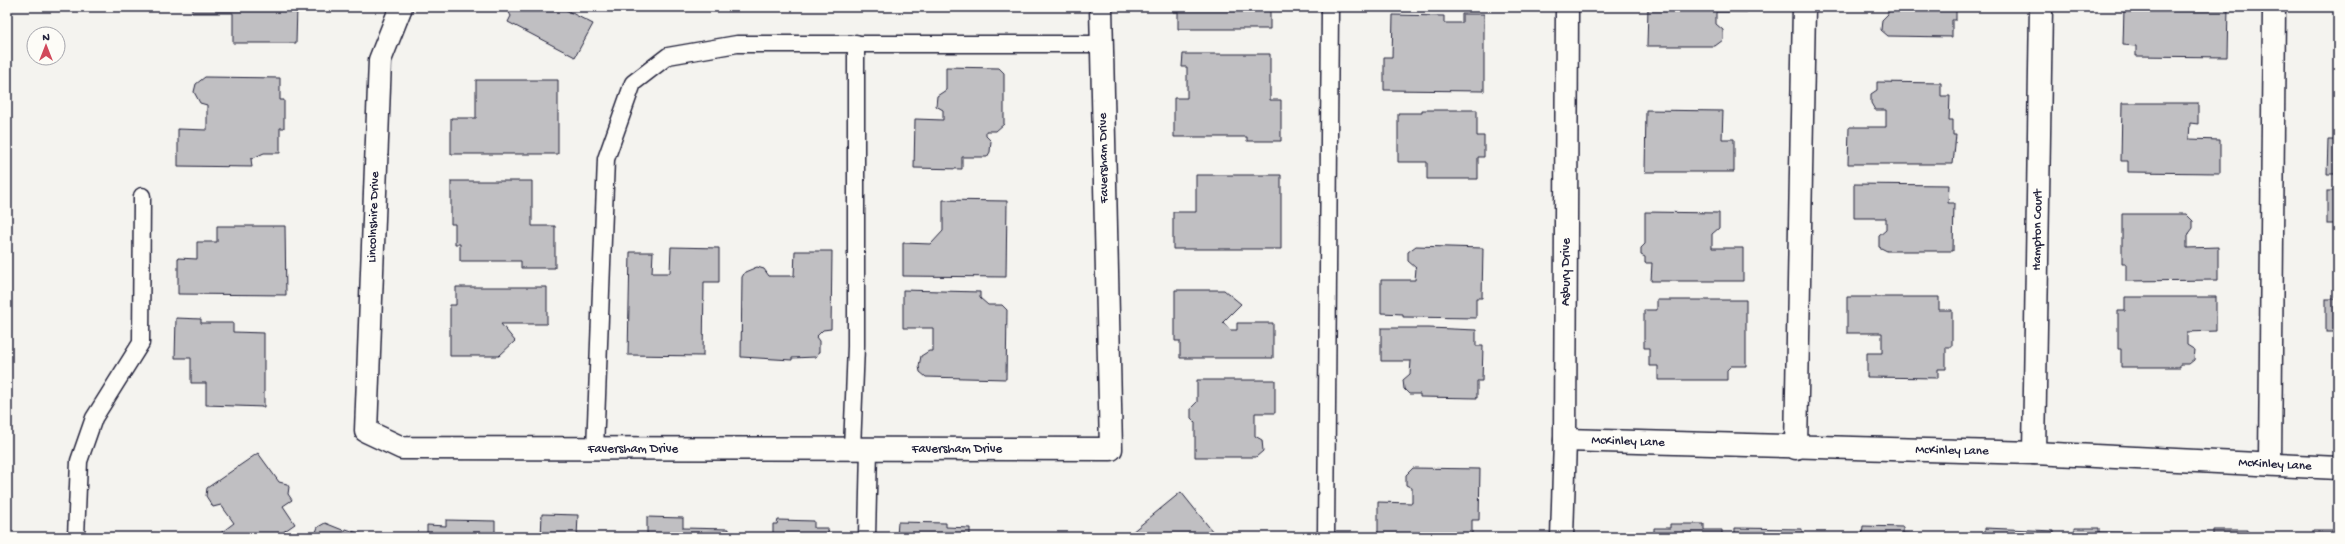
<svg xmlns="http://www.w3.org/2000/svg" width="2345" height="544" font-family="'Gochi Hand',sans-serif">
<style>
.building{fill:#c0bfc2;stroke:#22223b}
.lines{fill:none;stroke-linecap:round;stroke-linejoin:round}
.service-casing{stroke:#22223b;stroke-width:19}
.minor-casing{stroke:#22223b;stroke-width:25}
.service{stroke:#fdfcf7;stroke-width:16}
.minor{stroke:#fdfcf7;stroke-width:22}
.labels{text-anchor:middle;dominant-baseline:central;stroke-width:3;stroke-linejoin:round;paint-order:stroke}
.street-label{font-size:13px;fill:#22223b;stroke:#fdfcf7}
</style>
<rect width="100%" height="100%" fill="#f4f3ef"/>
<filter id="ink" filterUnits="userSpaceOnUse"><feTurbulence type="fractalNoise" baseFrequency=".025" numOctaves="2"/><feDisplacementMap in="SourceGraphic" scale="8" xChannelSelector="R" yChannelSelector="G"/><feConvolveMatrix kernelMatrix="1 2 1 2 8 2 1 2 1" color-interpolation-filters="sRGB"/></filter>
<g filter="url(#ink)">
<g class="building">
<path d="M192,7H297L296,43H233V13H192Z"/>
<path d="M506,7H567L566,10L593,24L575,57L508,22L511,16Z"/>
<path d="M1173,7H1270V29H1178V12H1173Z"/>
<path d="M1648,7H1747V12H1716V24L1723,30V40L1715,46H1647Z"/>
<path d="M1888,7H1956V20H1952V37L1888,36L1881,30L1882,20L1888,14Z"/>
<path d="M2129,7H2228L2227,57L2136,56V46L2123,45L2124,8Z"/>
<path d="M1462,14H1484V91L1384,90V57H1392L1393,15L1444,16V23H1462Z"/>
<path d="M1183,54H1270V100H1281V141H1247V137H1174V98H1187V67H1182Z"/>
<path d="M946,67L999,68L1004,73V124L996,131H986V136L991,141L990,152L987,157H962V169L914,168L915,119L943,120V110L936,106L937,96L946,90Z"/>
<path d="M205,77L280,78V100H284V128H280V153H264L251,159L252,167L178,166V129L207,130V105L200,103L194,92L196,84Z"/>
<path d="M476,80H558V154H451V118H476Z"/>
<path d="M1877,82L1941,83V96H1950L1949,120H1953V135H1956L1953,164H1848L1849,127H1886V110H1875L1871,103V94L1877,90Z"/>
<path d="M2122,103H2198V124L2190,123L2189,139L2220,140V173L2128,172V161H2121Z"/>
<path d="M1422,110H1477V136H1484V157H1478V179H1427V162H1398V113H1422Z"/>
<path d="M1646,110L1723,111L1722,139H1734V172H1645Z"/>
<path d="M2328,140H2338V174H2327Z"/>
<path d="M1196,175H1281V249H1173V212H1196Z"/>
<path d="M451,181H532V226H555V268H521V261H460V244H455V224H451Z"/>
<path d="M1854,184L1949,185L1948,203H1954L1953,251H1887L1879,247V236L1886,230V218H1854Z"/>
<rect x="2327" y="191" width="11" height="33"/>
<path d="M943,200L1007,201L1006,277L903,276V243L931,244L943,231Z"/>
<path d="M1645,212L1719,213V228L1712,234V248H1743V281H1651L1652,263H1645V257L1641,255V248L1645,244Z"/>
<path d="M2122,214H2186L2193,221V228L2187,236V248L2218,247V280L2126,281V263H2122Z"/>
<path d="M217,226H285L286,295L178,294V258L197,259V242H217Z"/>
<path d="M1416,246L1483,248L1482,298H1476V318L1403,317V314L1381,313V280H1415L1416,268L1408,261V252Z"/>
<path d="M671,247L719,248V282H704L703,356L628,355L630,252H653L652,273H670Z"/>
<path d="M795,251H832L831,329L823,330L816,337L819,341V352L816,357L792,358V360L741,357L742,277L745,272L757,267L764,269L769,276H794Z"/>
<path d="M456,287H547V324H501L515,341L499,356H450V305H456Z"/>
<path d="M903,290L980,292V298L988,305H1002L1007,310L1006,379L926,377L920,372L919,366L921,356L929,351H933V328H903Z"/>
<path d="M1175,290H1224L1241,304L1223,322L1230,330H1237V323H1273V358H1180V341H1175Z"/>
<path d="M1847,297H1939V310H1952V347H1946V369H1938V378L1867,377V353H1882V333H1847Z"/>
<path d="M2125,297H2216V331L2187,332V345L2195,350L2194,360L2189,364H2180V367H2121V349H2118V311H2125Z"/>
<rect x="2326" y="299" width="12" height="33"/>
<path d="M1657,300H1746V366H1731L1727,370V380H1658V366H1649V348H1644V310H1657Z"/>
<path d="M176,318L201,319V323H233V332L264,333V407L206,405V383H191V358H175Z"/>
<path d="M1381,328H1429L1476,330V346H1483L1482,381H1477V398L1420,397V394H1409L1404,389L1403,380L1410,374L1411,361H1381Z"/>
<path d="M1197,380H1275V413H1255V436L1262,440L1263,451L1256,457H1195V422L1191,418V408L1197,402Z"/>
<path d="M258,453L279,482L287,484L289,487L288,494L292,500L283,506L295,524L276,537H220L218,535L234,523L221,505L213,507L206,496L207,488Z"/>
<path d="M1413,468L1480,469L1479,520H1472V537L1378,535V502L1412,503V488L1406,485V475Z"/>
<path d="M1181,492L1217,537H1126Z"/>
<path d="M542,514L578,515L577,537H541Z"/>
<path d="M647,517L683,518V528L729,529V537H647Z"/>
<path d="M446,520L495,521V537H427V525L446,526Z"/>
<path d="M778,520L814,521V528H828V537H752L773,536V524H777Z"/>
<path d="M898,522L946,523V527L970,528V537H897Z"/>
<path d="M325,523L345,531L346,529L370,537H314L318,527Z"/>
<path d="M1670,524H1704V530H1722V537H1654V528H1670Z"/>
<path d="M1863,526L1903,527V533L1923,534V537H1862Z"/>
<path d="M1735,528L1802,529V537H1735Z"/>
<path d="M1985,528L2054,531V537H1985Z"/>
<path d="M2074,528H2099V532L2147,533V537H2074Z"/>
<path d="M2213,530H2248V535H2264V537H2213Z"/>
<path d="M2313,530H2333V536L2338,537H2313Z"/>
</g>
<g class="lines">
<defs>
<g id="service">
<path d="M595,449L606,159L633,83L668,56L737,44H1102"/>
<path d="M852,449L856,346V43"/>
<path d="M76,537L79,461L94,418L141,343L142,196"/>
<path d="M867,537L869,449"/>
<path d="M1326,537L1330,7"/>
</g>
<g id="minor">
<path d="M401,7L380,60L366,431L402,448L1111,449L1101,7"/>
<path d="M1565,440L2034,453L2338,468"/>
<path d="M1796,448L1804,7"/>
<path d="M2034,453L2041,7"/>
<path d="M2270,464L2274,7"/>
<path d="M1562,537L1565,440L1567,7"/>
</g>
</defs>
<use href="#service" class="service-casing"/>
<use href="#minor" class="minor-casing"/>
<use href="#service" class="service"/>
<use href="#minor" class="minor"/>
</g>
</g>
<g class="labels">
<g class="street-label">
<text transform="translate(1104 158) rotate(-91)">Faversham Drive</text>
<text transform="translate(374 217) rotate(-88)">Lincolnshire Drive</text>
<text transform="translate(2038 230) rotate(-89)">Hampton Court</text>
<text transform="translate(1566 272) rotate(-90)">Asbury Drive</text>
<text transform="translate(1628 442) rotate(2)">McKinley Lane</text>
<text x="633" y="449">Faversham Drive</text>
<text x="957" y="449">Faversham Drive</text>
<text transform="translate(1952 451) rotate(1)">McKinley Lane</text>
<text transform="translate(2275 465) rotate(3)">McKinley Lane</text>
</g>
</g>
<rect width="2345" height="544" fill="none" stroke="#fdfcf7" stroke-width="24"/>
<rect x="12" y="12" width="2321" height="520" fill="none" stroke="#22223b" stroke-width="1.5" filter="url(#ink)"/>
<g transform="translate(46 46)"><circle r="19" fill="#fdfcf7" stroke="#a5a5ac"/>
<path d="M0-3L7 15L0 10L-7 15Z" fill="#d1495b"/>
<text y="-6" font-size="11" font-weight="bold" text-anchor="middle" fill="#22223b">N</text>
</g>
</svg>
